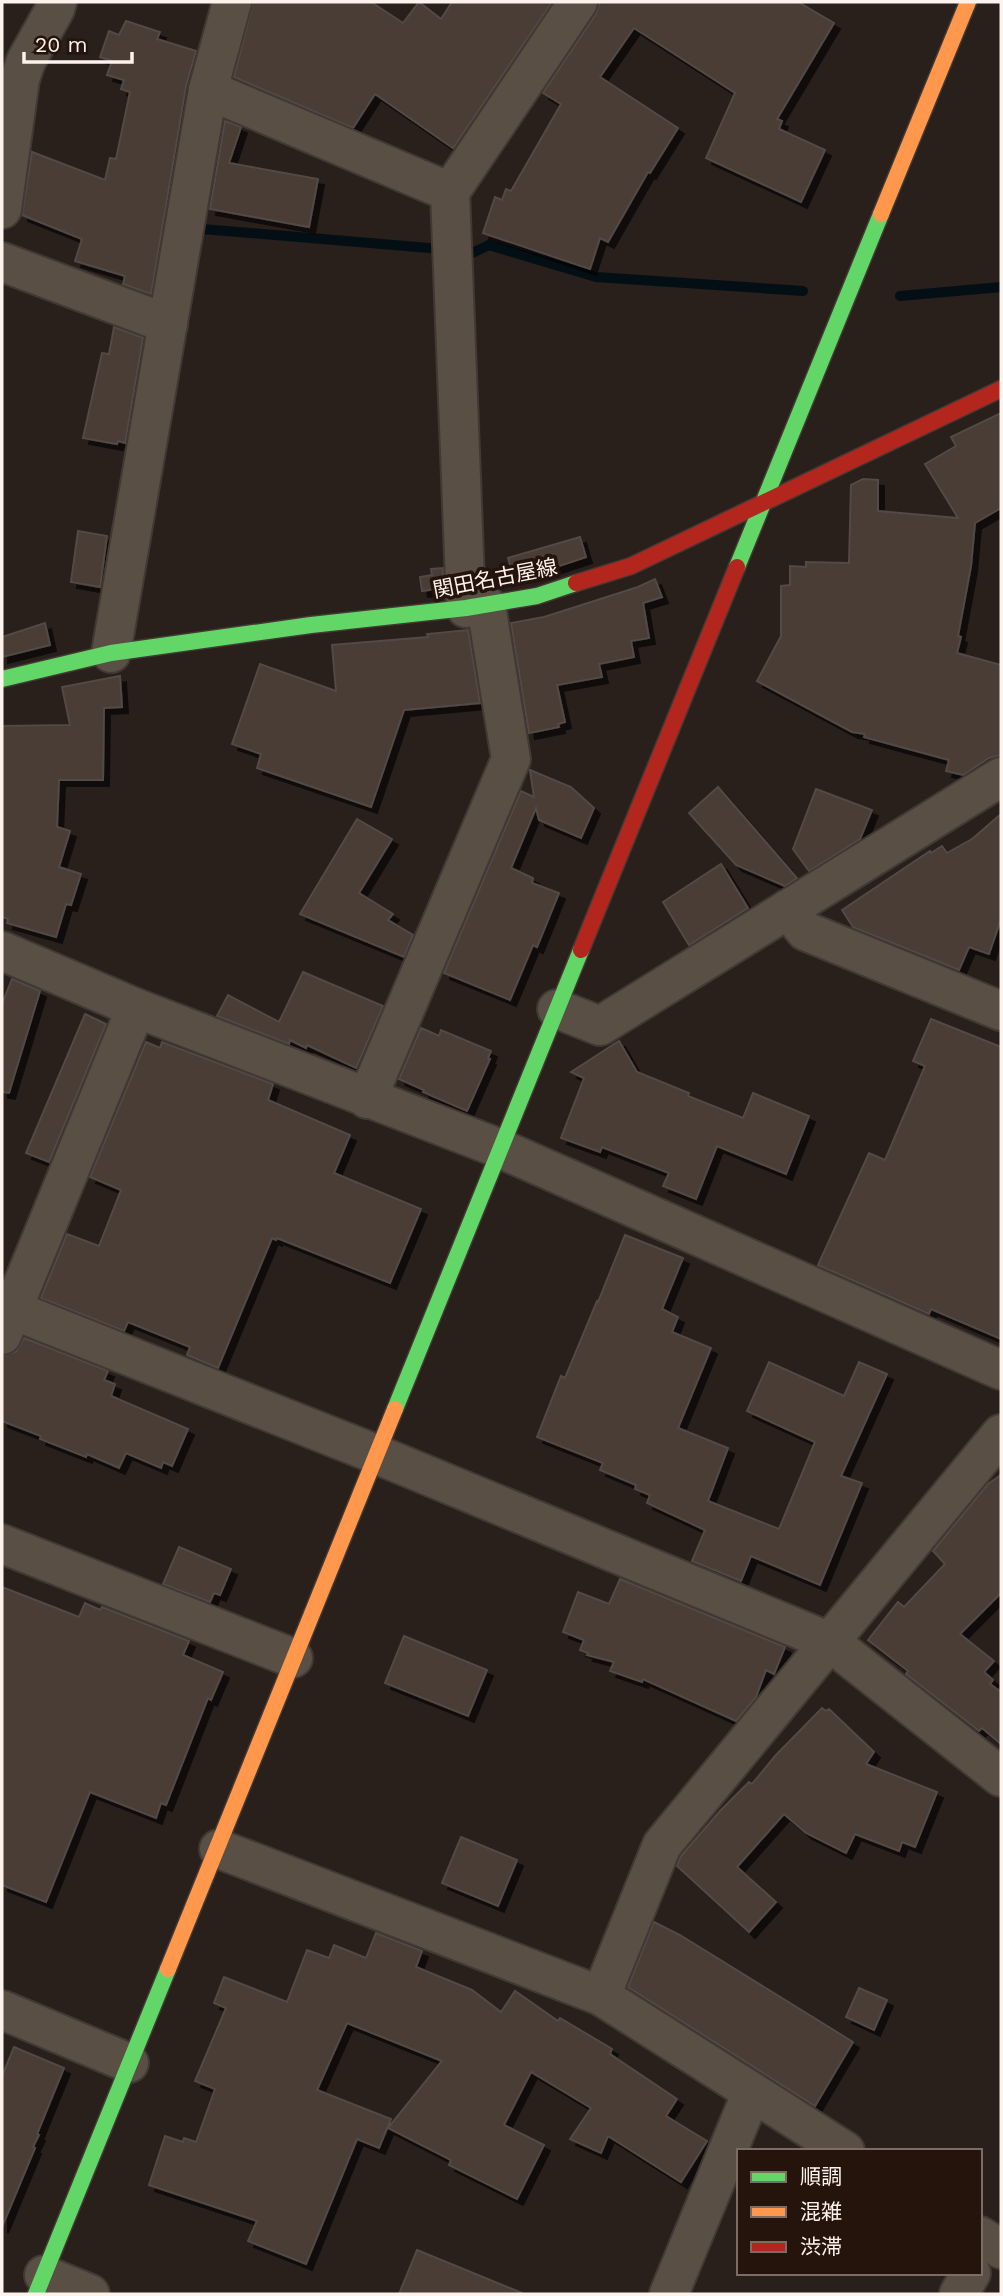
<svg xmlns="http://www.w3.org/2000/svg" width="1003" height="2296" font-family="'Work Sans','Noto Sans JP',sans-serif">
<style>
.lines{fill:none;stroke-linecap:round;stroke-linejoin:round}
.stream{stroke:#040f15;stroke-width:10}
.building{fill:#493c36;stroke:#524945;stroke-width:2;filter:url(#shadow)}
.street-casing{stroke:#423935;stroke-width:42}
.fast-casing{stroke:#423935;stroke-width:19}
.slow-casing{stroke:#423935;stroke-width:19}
.jam-casing{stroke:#423935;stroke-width:19}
.street{stroke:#594f45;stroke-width:38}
.fast{stroke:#63d668;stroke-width:16}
.slow{stroke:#ff974d;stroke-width:16}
.jam{stroke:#b3261e;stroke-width:16}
.labels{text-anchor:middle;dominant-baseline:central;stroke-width:7;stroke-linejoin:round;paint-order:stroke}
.street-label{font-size:21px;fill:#fef2ec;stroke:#24140c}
</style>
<defs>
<filter id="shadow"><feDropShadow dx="6" dy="6" stdDeviation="0" flood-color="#0009"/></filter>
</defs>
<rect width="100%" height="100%" fill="#291f1b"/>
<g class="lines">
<g class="stream">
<path d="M202,229L441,249"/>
<path d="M470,254L489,245L596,277L803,291"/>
<path d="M900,296L1001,287"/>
</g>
</g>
<g class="building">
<path d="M253,2H371L403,23L419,2L441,19L452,2H552L453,148L375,94L353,128L234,77Z"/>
<path d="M600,2H798L834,23L777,119L782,121L779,129L825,150L801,202L706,158L735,93L634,28L600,77L678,128L650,173L648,172L608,242L600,238L590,269L483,233L495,197L502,200L506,189L511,191L561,104L543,93L596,14Z"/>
<path d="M126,21L160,32L157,39L196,51L186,86L151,294L123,284L125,276L75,261L82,239L22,215L32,152L105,180L110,158L116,159L130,92L121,89L124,80L107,75L112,61L100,57L109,31L119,35Z"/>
<path d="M225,121L241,127L229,163L318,179L309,227L210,209Z"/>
<path d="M114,327L143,338L125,443L118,441L117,444L83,438L102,353L109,354Z"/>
<path d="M1001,413V508L975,523L971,566L958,636L961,637L957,653L1001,665V755L989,758L963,775L946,771L949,760L864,737L865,734L852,732L757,681L781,636V586L790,585V566L806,567V562L849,563L851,485L863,479L878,480V511L958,518L925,464L956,446L951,437Z"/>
<path d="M78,531L107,536L100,587L71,582Z"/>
<path d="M580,537L586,557L532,575L514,578L508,558Z"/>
<path d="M443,568V588L422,591L420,577L432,575L431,569Z"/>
<path d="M655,579L662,597L643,603L649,638L631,641L634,657L599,664L602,677L557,685L565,722L558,724L559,727L529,733L511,623L544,617L638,587Z"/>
<path d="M45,623L50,645L2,657V637Z"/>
<path d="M468,630L480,703L404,710L371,807L257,768L261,754L232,744L260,664L336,691L332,645L428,637L427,634Z"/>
<path d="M120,676L122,707L104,708L103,780H59L57,827L70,831L59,867L81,874L71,905L66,904L56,937L7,923L8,919L2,917V726L70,725L62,687Z"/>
<path d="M530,770L571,787L594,808L581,838L539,820L536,808L511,868L533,878L532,883L559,893L537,947L533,945L510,1000L444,973L521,791L534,797Z"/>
<path d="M718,787L797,878L785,886L736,865L689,813Z"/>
<path d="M816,789L872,810L860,839L809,871L793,849Z"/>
<path d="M1001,814V919L989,954L969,947L959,970L853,927L842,910L930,851L931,853L942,846L947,853L972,839Z"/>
<path d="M357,819L392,839L359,893L393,914L388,920L413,935L404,957L300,914Z"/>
<path d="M721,864L748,908L689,945L663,902Z"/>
<path d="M303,972L383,1006L356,1068L307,1045L306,1048L290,1040L289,1044L217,1016L228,995L279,1022Z"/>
<path d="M12,979L40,991L9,1093L2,1092V1004Z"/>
<path d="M85,1014L106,1024L49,1162L26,1153Z"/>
<path d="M931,1019L1001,1047V1339L931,1309L929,1314L818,1265L869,1153L885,1160L925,1066L913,1061Z"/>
<path d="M421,1028L439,1036L441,1030L491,1051L488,1058L490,1059L467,1111L423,1092L424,1090L399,1079Z"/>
<path d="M619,1041L637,1072L689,1093L688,1096L743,1118L753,1093L809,1116L786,1174L717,1146L696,1199L663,1186L669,1173L602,1147L600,1152L561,1138L584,1078L571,1072Z"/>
<path d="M146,1042L160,1048L162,1042L273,1084L268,1100L350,1135L334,1173L421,1209L390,1283L277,1238L276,1240L272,1238L218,1368L187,1355L190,1347L128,1322L124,1331L41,1298L67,1234L99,1246L121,1190L90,1177Z"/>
<path d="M625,1235L683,1258L662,1309L678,1317L672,1332L711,1348L678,1428L728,1448L708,1501L779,1529L815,1442L747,1411L769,1362L844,1396L859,1362L887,1374L841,1476L862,1483L820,1585L751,1556L741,1581L692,1561L705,1530L647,1503L650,1495L635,1489L636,1485L600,1470L603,1463L537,1437L561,1376L565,1378L597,1301L598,1302Z"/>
<path d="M24,1338L108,1371L104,1380L115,1384L111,1396L188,1429L172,1466L163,1462L161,1468L126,1453L119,1468L87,1454L86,1457L40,1439L41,1436L2,1421V1356L16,1352Z"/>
<path d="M1001,1475V1593L960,1634L994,1661L984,1672L993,1680L990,1684L1001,1692V1744L982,1728L979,1731L906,1674L908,1671L868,1640L898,1602L904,1607L945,1564L933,1551L988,1484Z"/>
<path d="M179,1547L231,1569L220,1595L214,1593L210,1602L163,1584Z"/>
<path d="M620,1579L785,1647L774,1674L766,1670L756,1697L736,1721L643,1679L642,1682L610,1671L614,1662L587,1655L588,1653L580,1650L584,1640L563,1632L578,1592L609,1604Z"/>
<path d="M2,1587L79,1617L85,1603L100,1610L102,1607L189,1641L183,1655L223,1672L211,1700L208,1698L166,1805L161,1803L156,1818L90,1792L46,1902L2,1885Z"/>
<path d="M404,1636L487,1670L468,1716L385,1683Z"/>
<path d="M822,1708L826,1711L829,1709L874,1752L866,1764L937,1792L915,1847L902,1842L899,1851L855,1834L846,1853L806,1833L784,1814L737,1867L776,1902L749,1932L677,1866L681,1856L720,1811L749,1782L752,1784L776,1755Z"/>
<path d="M461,1837L517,1860L498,1906L442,1883Z"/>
<path d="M654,1922L680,1935L853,2042L815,2106L628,1987Z"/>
<path d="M376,1933L422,1951L416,1967L472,1990L501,2012L515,1991L558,2021L560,2018L612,2049L610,2054L677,2099L666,2116L707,2141L681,2182L608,2136L601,2153L570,2139L591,2108L531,2072L504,2125L544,2145L517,2199L449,2165L451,2160L388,2128L442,2061L347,2023L317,2090L391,2119L379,2148L357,2139L306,2264L248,2241L257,2221L149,2185L165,2136L183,2142L184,2138L196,2142L215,2089L195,2081L226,2008L214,2003L224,1977L287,2002L307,1950L329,1958L334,1945L366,1958Z"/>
<path d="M859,1988L887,2000L874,2030L846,2017Z"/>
<path d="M14,2047L64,2068L37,2134L39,2135L33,2147L35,2148L2,2227V2076Z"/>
<path d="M417,2250L522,2293V2294H399Z"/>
</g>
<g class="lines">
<defs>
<g id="street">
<path d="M208,90L450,192"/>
<path d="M2,209L20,79L26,61L55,9L57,2"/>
<path d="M2,262L168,324"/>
<path d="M466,608L450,192L578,2"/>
<path d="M111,653L208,90L232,2"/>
<path d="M788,909L805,931L1001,1011"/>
<path d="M2,951L136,1008L501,1149L1001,1370"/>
<path d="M557,1009L600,1026L1001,777"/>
<path d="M367,1099L511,759L486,605"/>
<path d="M13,1310L378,1455L830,1642L1001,1777"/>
<path d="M2,1335L136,1008"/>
<path d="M2,1544L293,1658"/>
<path d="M219,1849L601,1996L845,2151"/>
<path d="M601,1996L662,1845L1001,1434"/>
<path d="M2,2010L129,2063"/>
<path d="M980,2236L1001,2249"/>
<path d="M44,2275L90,2294"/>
<path d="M669,2294L752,2092"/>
<path d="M959,2294L971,2273"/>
</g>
<g id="fast">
<path d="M737,567L881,214"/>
<path d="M2,679L111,653L311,625L466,608L537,596L576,583"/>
<path d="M395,1409L581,950"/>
<path d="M36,2294L168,1969"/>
</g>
<g id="slow">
<path d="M881,214L968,2"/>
<path d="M168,1969L395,1409"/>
</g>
<g id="jam">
<path d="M576,583L631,566L1001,389"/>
<path d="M581,950L737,567"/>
</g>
</defs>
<use href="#street" class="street-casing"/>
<use href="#fast" class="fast-casing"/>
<use href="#slow" class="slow-casing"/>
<use href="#jam" class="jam-casing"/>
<use href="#street" class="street"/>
<use href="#fast" class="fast"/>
<use href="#slow" class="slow"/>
<use href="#jam" class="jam"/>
</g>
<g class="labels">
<g class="street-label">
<text transform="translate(495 578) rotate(-11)">関田名古屋線</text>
</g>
</g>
<rect width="1003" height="2296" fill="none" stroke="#fef2ec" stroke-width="7"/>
<rect x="737" y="2149" width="245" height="126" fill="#24140c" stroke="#7b6d66" stroke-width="2"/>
<rect x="751" y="2172" width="35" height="10" fill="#63d668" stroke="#7b6d66" stroke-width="2"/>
<text x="800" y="2184" font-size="21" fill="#fef2ec">順調</text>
<rect x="751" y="2207" width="35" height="10" fill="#ff974d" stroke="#7b6d66" stroke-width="2"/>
<text x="800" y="2219" font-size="21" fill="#fef2ec">混雑</text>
<rect x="751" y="2242" width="35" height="10" fill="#b3261e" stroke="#7b6d66" stroke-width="2"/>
<text x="800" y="2254" font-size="21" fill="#fef2ec">渋滞</text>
<path d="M24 52v10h108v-10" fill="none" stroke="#fef2ec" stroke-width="3.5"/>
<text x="35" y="52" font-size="21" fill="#fef2ec" stroke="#24140c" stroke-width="5" paint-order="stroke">20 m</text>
</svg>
